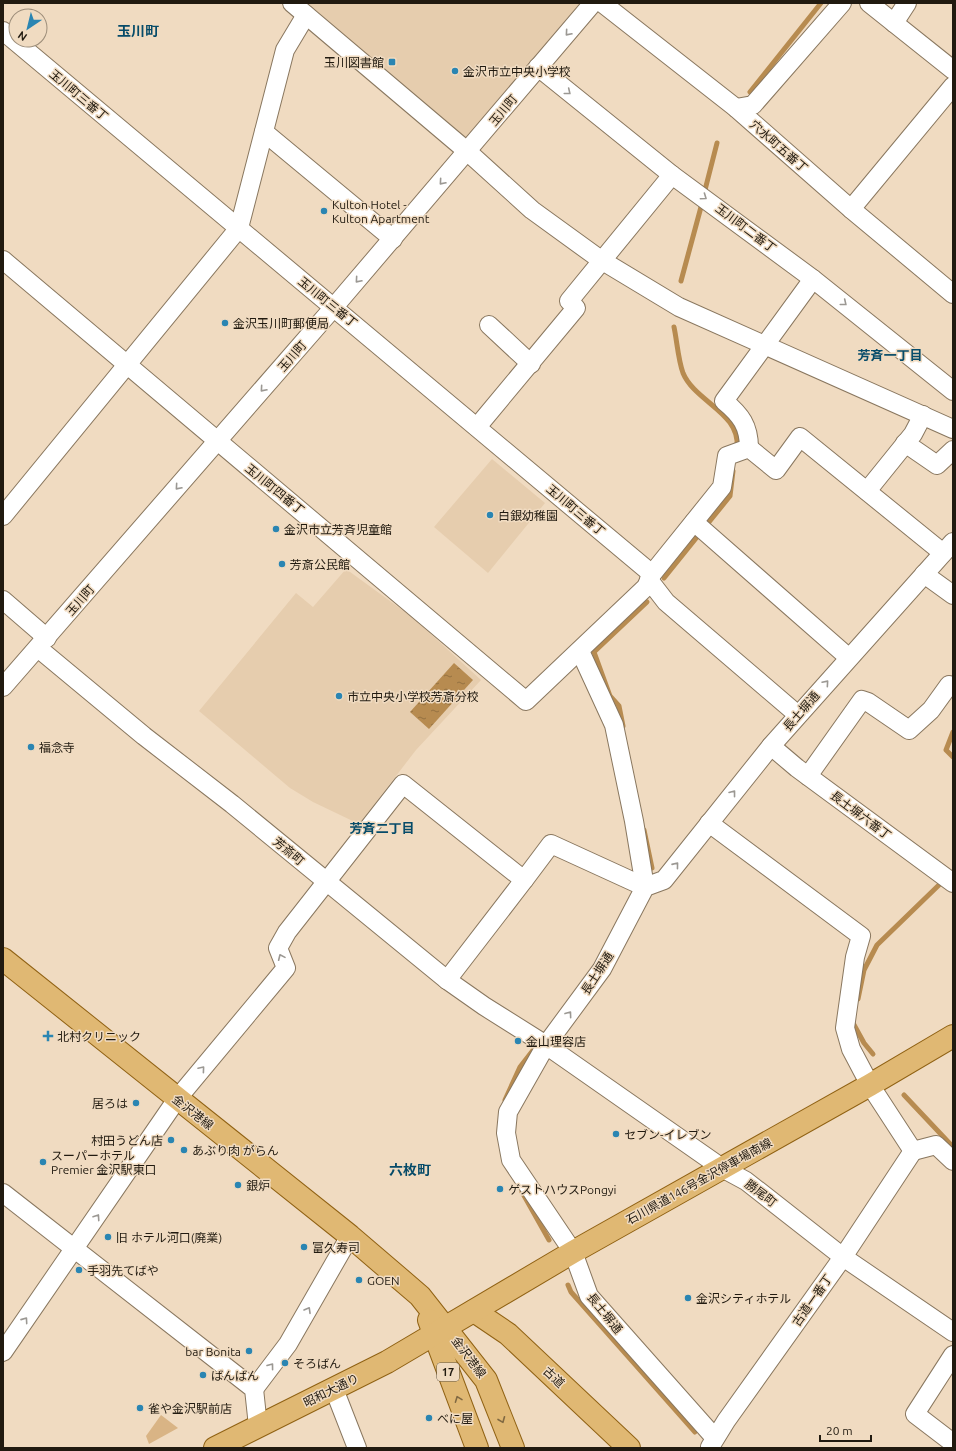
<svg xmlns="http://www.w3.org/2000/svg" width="956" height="1451" font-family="Ubuntu,'Noto Sans JP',sans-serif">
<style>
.built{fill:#e6cdae}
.park{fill:#d9b485}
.water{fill:url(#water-ripples)}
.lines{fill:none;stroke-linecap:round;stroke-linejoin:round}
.stream{stroke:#b78b50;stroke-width:5}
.minor-casing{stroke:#89775f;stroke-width:20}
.major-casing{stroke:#906214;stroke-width:24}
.minor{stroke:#fff;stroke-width:18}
.major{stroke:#e0b873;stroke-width:22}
.oneway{stroke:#9b9893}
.oneway2{stroke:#806942}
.poi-dot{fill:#2a85b2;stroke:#f0dbc1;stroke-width:1.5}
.labels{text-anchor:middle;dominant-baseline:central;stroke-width:3;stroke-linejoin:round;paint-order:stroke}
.shield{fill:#f0dbc1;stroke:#5f5445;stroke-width:1}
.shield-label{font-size:11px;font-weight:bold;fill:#211a10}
.poi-label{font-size:12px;fill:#211a10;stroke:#f0dbc1;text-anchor:start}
.street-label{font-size:12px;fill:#211a10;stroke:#f0dbc1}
.neighbourhood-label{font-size:13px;font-weight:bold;fill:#064b69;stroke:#f0dbc1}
.quarter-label{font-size:14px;font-weight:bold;fill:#064b69;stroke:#f0dbc1}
</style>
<defs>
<pattern id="water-ripples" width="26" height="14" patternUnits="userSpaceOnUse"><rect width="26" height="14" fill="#b78b50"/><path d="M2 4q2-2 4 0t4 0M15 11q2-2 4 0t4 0" fill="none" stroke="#947141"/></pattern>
</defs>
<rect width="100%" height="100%" fill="#f0dbc1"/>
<g class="built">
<path d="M307,3H580L465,139Z"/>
<path d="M492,459L545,503L488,573L434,527Z"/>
<path d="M346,569L412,617L481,680L416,750L359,824L313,802L290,788L199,711L296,593L313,607Z"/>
</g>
<path class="park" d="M161,1415L178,1428L149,1444L146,1436Z"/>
<path class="water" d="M454,663L473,680L429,729L410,712Z"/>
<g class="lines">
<g class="stream">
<path d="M750,92L821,3"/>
<path d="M705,190L717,143"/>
<path d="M681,281L701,207"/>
<path d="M674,327C677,341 678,359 683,373C695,402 741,413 737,448"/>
<path d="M709,522L730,496L733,471"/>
<path d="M664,578L697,537"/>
<path d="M623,726L619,706L610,696L594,652L647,602"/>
<path d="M953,732L946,750L953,757"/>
<path d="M644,830L652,868"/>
<path d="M858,999L864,970L877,945L941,883"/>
<path d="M853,1021V1023L864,1043L873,1054"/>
<path d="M904,1095L953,1147"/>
<path d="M505,1100L520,1067L534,1049"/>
<path d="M522,1192L549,1240"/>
<path d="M568,1285L571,1292L695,1432"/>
</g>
<defs>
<g id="minor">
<path d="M292,3L468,152L532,210L601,260L679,307L953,429"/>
<path d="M602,3L736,108L851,209L953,294"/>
<path d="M869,3L953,70"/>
<path d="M894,23L907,3"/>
<path d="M3,31L652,574"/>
<path d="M538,67L672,175L813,279L953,391"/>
<path d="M736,108L753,105L842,3"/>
<path d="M264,132L393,239"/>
<path d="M851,209L953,86"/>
<path d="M3,260L526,701L646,587L652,574L722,487L727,456L749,448L776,470L800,437L943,553"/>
<path d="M489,325L531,364"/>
<path d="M477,427L576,308L569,301L672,175"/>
<path d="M905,443L937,465L953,450"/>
<path d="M749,448C749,426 741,415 724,401L813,279"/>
<path d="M867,491L913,434L923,415"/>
<path d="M3,516L239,228L285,50L306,15"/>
<path d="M694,522L848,657"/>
<path d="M924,574L953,595"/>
<path d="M649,580L666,602L798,715"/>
<path d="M3,600L47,638"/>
<path d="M38,648L144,736L232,804L447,980L484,1006L546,1045L722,1168L746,1181L843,1257L953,1332"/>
<path d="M580,651L614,725L634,821L645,887"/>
<path d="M3,687L334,307L593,3"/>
<path d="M771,746L797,768L953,883"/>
<path d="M808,776L862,700L868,702L909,730L931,710L949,685L953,687"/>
<path d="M709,823L861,936L855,957L845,1028L851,1049L870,1085L913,1151"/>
<path d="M447,980L524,880"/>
<path d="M913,1151L936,1145L953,1161"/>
<path d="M3,1193L254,1389L258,1426"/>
<path d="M3,1352L177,1099L286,968L278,948L287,932L403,784L524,880L551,844L645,887"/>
<path d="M953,1355L915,1414L953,1443"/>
<path d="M254,1389L288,1344L350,1236"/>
<path d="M334,1389L357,1448"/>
<path d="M715,1438L589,1296L573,1252L511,1160L506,1133L508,1112L546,1045L602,969L645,887L664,880L771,746L953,542"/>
<path d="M710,1447L726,1421L843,1257L913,1151"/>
</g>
<g id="major">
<path d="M3,959L350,1236L420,1296L486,1380L513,1448"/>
<path d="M474,1311L508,1334L629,1448"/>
<path d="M429,1320L477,1448"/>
<path d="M215,1448L387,1362L573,1252L870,1085L953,1036"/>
</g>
</defs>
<use href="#minor" class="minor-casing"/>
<use href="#major" class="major-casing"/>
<use href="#minor" class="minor"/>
<use href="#major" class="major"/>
</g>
<defs><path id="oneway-chevron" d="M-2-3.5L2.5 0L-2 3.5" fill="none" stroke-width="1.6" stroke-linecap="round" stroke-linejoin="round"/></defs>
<g class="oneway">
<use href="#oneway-chevron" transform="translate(568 33) rotate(131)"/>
<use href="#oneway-chevron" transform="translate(568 92) rotate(39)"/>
<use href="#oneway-chevron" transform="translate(442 182) rotate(131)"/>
<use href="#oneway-chevron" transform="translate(704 197) rotate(35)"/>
<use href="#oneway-chevron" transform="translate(358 280) rotate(131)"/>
<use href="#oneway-chevron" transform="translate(844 303) rotate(39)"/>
<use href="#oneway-chevron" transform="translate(263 389) rotate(131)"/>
<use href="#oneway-chevron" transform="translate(178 487) rotate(131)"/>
<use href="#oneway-chevron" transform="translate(826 683) rotate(-49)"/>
<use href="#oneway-chevron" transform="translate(733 793) rotate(-52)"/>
<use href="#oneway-chevron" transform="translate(676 865) rotate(-51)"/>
<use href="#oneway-chevron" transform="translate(281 957) rotate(-114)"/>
<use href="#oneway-chevron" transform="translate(569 1014) rotate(-54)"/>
<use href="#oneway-chevron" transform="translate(202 1069) rotate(-50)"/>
<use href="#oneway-chevron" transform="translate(97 1217) rotate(-56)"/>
<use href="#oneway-chevron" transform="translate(308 1310) rotate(-60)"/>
<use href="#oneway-chevron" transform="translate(25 1320) rotate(-55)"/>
<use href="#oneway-chevron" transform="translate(271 1366) rotate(-53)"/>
</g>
<g class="oneway2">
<use href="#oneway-chevron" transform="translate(458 1399) rotate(-111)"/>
<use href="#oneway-chevron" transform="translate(502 1420) rotate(68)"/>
</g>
<g class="poi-dot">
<rect x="388" y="58" width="8" height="8" rx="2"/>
<circle cx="455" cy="71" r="4"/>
<circle cx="324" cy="211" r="4"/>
<circle cx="225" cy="323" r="4"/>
<circle cx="490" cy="515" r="4"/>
<circle cx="276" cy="529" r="4"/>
<circle cx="282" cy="564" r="4"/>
<circle cx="339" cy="696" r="4"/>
<circle cx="31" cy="747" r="4"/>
<path d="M46 1030h4v4h4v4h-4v4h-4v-4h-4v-4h4z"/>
<circle cx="518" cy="1041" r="4"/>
<circle cx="136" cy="1103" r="4"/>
<circle cx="616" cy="1134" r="4"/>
<circle cx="171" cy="1140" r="4"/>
<circle cx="184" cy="1150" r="4"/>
<circle cx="43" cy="1162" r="4"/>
<circle cx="238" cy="1185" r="4"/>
<circle cx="500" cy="1189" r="4"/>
<circle cx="108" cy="1237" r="4"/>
<circle cx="304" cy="1247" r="4"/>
<circle cx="79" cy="1270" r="4"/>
<circle cx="359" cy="1280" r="4"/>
<circle cx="688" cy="1298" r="4"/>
<circle cx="249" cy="1351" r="4"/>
<circle cx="285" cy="1363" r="4"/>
<circle cx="203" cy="1375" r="4"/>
<circle cx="140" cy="1408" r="4"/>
<circle cx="429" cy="1418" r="4"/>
</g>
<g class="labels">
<rect class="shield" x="437" y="1363" width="22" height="18" rx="3"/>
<g class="shield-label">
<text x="448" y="1372">17</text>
</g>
<g class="poi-label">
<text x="384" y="62" text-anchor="end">玉川図書館</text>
<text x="463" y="71">金沢市立中央小学校</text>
<text x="332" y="204">Kulton Hotel -<tspan x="332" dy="14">Kulton Apartment</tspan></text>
<text x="233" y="323">金沢玉川町郵便局</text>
<text x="498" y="515">白銀幼稚園</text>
<text x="284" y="529">金沢市立芳斉児童館</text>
<text x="290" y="564">芳斎公民館</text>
<text x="347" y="696">市立中央小学校芳斎分校</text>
<text x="39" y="747">福念寺</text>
<text x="57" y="1036">北村クリニック</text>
<text x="526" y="1041">金山理容店</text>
<text x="128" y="1103" text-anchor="end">居ろは</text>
<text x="624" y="1134">セブン-イレブン</text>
<text x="163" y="1140" text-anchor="end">村田うどん店</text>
<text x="192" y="1150">あぶり肉 がらん</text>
<text x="51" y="1155">スーパーホテル<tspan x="51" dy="14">Premier 金沢駅東口</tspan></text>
<text x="246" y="1185">銀炉</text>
<text x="508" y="1189">ゲストハウスPongyi</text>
<text x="116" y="1237">旧 ホテル河口(廃業)</text>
<text x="312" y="1247">富久寿司</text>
<text x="87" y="1270">手羽先てばや</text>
<text x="367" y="1280">GOEN</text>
<text x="696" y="1298">金沢シティホテル</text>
<text x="241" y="1351" text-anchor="end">bar Bonita</text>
<text x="293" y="1363">そろばん</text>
<text x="211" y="1375">ばんばん</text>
<text x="148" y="1408">雀や金沢駅前店</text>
<text x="437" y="1418">べに屋</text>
</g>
<g class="street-label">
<text transform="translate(79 95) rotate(40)">玉川町三番丁</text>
<text transform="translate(503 110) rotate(-50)">玉川町</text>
<text transform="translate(779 146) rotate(41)">穴水町五番丁</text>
<text transform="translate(746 228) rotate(37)">玉川町二番丁</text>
<text transform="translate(328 302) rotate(39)">玉川町三番丁</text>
<text transform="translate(292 356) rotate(-49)">玉川町</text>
<text transform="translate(275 489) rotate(39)">玉川町四番丁</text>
<text transform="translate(576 510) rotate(40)">玉川町三番丁</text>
<text transform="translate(80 600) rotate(-49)">玉川町</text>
<text transform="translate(801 711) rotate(-49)">長土塀通</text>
<text transform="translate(861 815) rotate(37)">長土塀六番丁</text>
<text transform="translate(289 851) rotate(40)">芳斎町</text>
<text transform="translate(597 973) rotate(-57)">長土塀通</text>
<text transform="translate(193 1112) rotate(38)">金沢港線</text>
<text transform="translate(699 1181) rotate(-29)">石川県道146号金沢停車場南線</text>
<text transform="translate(761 1193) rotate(37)">勝尾町</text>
<text transform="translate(812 1300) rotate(-55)">古道一番丁</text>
<text transform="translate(605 1313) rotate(51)">長土塀通</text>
<text transform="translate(469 1357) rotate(53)">金沢港線</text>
<text transform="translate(554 1377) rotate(43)">古道</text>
<text transform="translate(331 1390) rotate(-26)">昭和大通り</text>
</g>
<g class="neighbourhood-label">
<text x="890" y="355">芳斉一丁目</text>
<text x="382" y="828">芳斉二丁目</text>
</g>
<g class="quarter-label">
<text x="138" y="31">玉川町</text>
<text x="410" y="1170">六枚町</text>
</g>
</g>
<rect width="956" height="1451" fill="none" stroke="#211a10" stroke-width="8"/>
<g transform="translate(28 28) rotate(215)"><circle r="19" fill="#f0dbc1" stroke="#9d8e7a"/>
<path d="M0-3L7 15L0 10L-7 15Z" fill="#2a85b2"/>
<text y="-6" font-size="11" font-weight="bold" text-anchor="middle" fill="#211a10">N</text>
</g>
<path d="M820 1435v6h51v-6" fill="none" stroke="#211a10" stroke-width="2"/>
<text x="826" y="1435" font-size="12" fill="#211a10" stroke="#f0dbc1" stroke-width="3" paint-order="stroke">20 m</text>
</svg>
